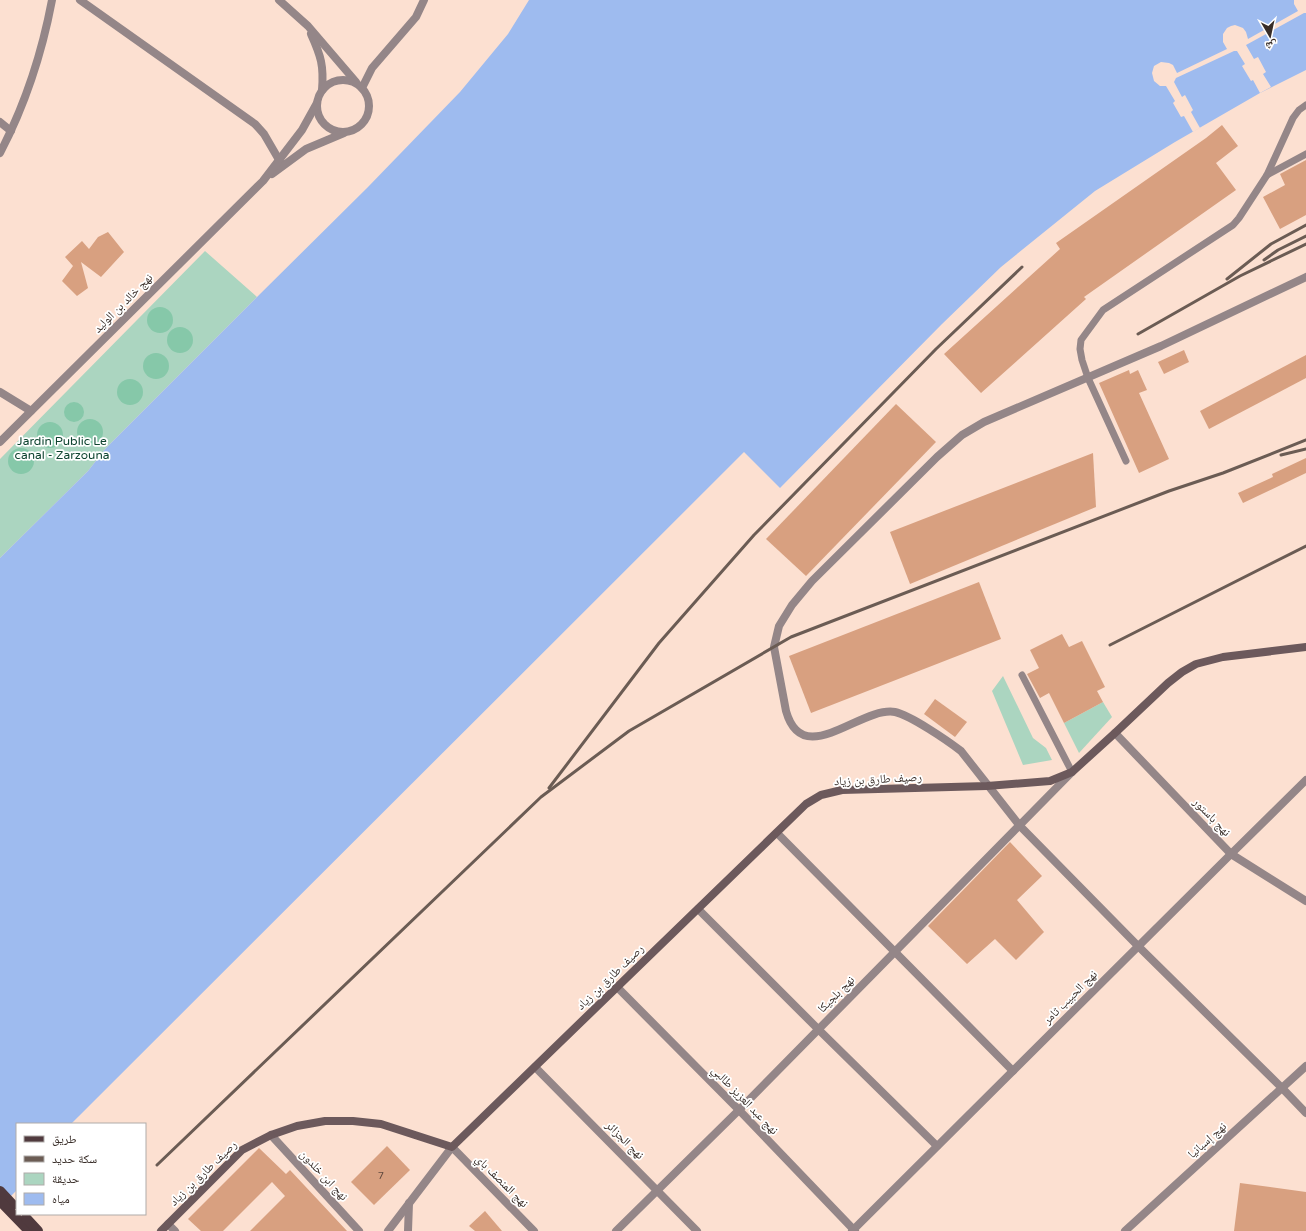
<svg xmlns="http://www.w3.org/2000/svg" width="1306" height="1231" font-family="'Varela Round','Noto Naskh Arabic',sans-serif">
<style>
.green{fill:#abd5c0}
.forest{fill:#86c8a9}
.water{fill:#9ebbef}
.pier{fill:#fce0d1}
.building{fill:#d8a080}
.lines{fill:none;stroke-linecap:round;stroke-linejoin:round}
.service{stroke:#948688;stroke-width:7}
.minor{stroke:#948688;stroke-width:8}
.tertiary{stroke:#948688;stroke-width:8}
.secondary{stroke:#6c595c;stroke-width:8}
.primary{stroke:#503a3e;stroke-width:10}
.rail{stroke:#6b5c54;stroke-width:3}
.labels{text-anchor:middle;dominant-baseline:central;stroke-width:3.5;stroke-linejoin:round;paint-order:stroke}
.number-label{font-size:10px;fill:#604a3e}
.street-label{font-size:12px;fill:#382d28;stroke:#fff}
.park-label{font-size:12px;fill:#0e4430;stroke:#fff}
</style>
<rect width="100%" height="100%" fill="#fce0d1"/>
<g class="green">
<path d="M205,251L257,297L106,448L88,471L0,558V459Z"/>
<path d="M1003,676L1033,738L1046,748L1052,760L1023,765L992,691Z"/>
<path d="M1103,702L1112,717L1079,753L1064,723Z"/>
</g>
<g class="forest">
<circle cx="160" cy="320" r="13"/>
<circle cx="180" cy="340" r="13"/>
<circle cx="156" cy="366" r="13"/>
<circle cx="130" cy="392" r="13"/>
<circle cx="74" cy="412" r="10"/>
<circle cx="90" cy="432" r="13"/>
<circle cx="50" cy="435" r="13"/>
<circle cx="21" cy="461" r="13"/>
</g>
<path class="water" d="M529,0H1306V70L1260,93L1175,142L1095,191L1001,267L942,324L780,488L744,452L71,1124H17V1190L0,1207V558L88,471L106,448L257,297L367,188L460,92L508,34Z"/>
<path class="pier" d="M1294,0H1306V13H1304L1246,45L1254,59L1258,57L1266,72L1263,74L1271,87L1260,93L1253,80L1251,81L1242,66L1245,64L1237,51H1234L1176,78L1174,82L1182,97L1185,95L1193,110L1191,112L1200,128L1193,132L1184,116L1181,117L1173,103L1175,101L1166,86H1160L1154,81L1152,73L1154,66L1161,62L1169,63L1173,65L1177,73L1227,49L1223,42V34L1227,28L1231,26L1235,25L1243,28L1246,32L1248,39L1298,11L1294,4Z"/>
<g class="building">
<path d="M1222,125L1238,146L1216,163L1236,190L1084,297L1086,299L981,393L944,354L1060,249L1056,243L1206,138Z"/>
<path d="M1306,160V215L1280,229L1263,197L1285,185L1280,174Z"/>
<path d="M108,232L124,252L101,277L81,262L88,288L77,296L62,281L73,266L65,257L82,241L89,249L98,237Z"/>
<path d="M1184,350L1189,362L1164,374L1158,362Z"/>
<path d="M1306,355V378L1209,429L1200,411Z"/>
<path d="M1129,370L1130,374L1138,370L1147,390L1139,393L1169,459L1139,473L1099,383Z"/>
<path d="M896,404L936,442L806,576L766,539Z"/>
<path d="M1093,453L1096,507L910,584L890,532Z"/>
<path d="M1306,458V473L1243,503L1238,493L1273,477L1272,474Z"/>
<path d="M979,582L1001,639L811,713L789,656Z"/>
<path d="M1062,634L1069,647L1082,641L1105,687L1097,691L1103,702L1064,723L1049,693L1040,698L1027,674L1039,668L1030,650Z"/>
<path d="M935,699L967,722L955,737L924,714Z"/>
<path d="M1010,842L1042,876L1017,900L1044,932L1016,960L995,939L967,964L928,926Z"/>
<path d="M387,1146L410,1170L374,1205L351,1182Z"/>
<path d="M259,1148L286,1174L290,1170L347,1231H250L285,1196L272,1182L223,1231H201L188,1219Z"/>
<path d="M1240,1183L1306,1192V1231H1234Z"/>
<path d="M485,1211L502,1231H475L469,1226Z"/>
</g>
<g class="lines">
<g class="service">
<path d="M1267,175L1306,154"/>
<path d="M1126,461L1088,378L1082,360L1080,349L1081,340L1103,310L1233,225L1239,218L1267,175L1293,118L1299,110L1306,105"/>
<path d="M1022,675L1072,772"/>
</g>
<g class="minor">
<path d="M80,0L255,124L264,134L282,165"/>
<path d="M362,88L372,68L416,17L424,0"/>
<path d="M0,122L11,131"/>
<path d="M0,153C25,105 42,53 52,0"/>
<path d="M1306,277L1161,346L984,422L962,435L937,457L812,581L792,605L779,626L774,647L786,711C803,771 860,706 895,712C910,715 948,741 961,751L1020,826L1138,946L1282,1088L1306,1113"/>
<path d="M0,392L31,411"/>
<path d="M1115,733L1231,854L1306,901"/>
<path d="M777,833L1013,1071"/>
<path d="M698,909L818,1029L937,1146"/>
<path d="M617,987L739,1110L855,1231"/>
<path d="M535,1067L697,1231"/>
<path d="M271,1135L359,1231"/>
<path d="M168,1224L175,1231"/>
<path d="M408,1231L409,1203"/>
<path d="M616,1231L739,1110L1072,772"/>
<path d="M852,1231L1231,854L1306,780"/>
<path d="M1125,1231L1306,1066"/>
</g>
<g class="tertiary">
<path d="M279,0L308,26L356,82"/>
<path d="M311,34C321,56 324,66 322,90"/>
<circle cx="343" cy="106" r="26"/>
<path d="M272,174L306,149L344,133"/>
<path d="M0,442L263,181L302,130L317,103"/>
<path d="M388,1231L452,1147L534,1231"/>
</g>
<path class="secondary" d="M161,1231L242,1150L271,1135L297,1126L325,1121H353L381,1124L452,1147L806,804L821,795L842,790L987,786L1050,781L1072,772L1115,733L1168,683L1182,672L1196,664L1223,657L1306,647"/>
<g class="primary">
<path d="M0,1191L13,1205"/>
<path d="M0,1201L29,1231"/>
<path d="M26,1218L38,1231"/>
</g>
<g class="rail">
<path d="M1264,260L1278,250L1306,236"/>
<path d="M1227,279L1271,244L1306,225"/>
<path d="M1138,334L1240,276L1306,244"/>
<path d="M1281,455L1306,449"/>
<path d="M1110,645L1306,546"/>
<path d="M549,788L659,643L754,535L936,349L1022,267"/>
<path d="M157,1165L541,797L629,731L791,637L1169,491L1223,473L1306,440"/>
</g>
</g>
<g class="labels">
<g class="number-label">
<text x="381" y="1176">7</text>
</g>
<g class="street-label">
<text transform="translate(123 303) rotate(-45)">نهج خالد بن الوليد</text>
<text transform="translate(878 779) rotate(-3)">رصيف طارق بن زياد</text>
<text transform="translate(1212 817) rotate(46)">نهج باستور</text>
<text transform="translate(610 977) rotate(-44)">رصيف طارق بن زياد</text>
<text transform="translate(836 994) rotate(-45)">نهج بلجيكا</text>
<text transform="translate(1070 997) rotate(-45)">نهج الحبيب ثامر</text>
<text transform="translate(745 1100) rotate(46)">نهج عبد العزيز طالبي</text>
<text transform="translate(625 1140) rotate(45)">نهج الجزائر</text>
<text transform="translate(1207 1140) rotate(-42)">نهج إسبانيا</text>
<text transform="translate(203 1173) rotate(-44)">رصيف طارق بن زياد</text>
<text transform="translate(324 1175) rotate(47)">نهج ابن خلدون</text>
<text transform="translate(502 1181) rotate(45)">نهج المنصف باي</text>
</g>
<g class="park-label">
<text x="62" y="441">Jardin Public Le<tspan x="62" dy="14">canal - Zarzouna</tspan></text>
</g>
</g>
<rect x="16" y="1123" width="130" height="92" fill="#ffffff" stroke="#afaba9"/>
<rect x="24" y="1136" width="20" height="6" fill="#503a3e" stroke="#afaba9"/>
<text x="52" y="1143" font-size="12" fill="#382d28">طريق</text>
<rect x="24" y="1156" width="20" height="6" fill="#6b5c54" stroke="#afaba9"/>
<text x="52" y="1163" font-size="12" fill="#382d28">سكة حديد</text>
<rect x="24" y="1173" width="20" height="12" fill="#abd5c0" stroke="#afaba9"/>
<text x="52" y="1183" font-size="12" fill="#382d28">حديقة</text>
<rect x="24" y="1193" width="20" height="12" fill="#9ebbef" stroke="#afaba9"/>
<text x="52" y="1203" font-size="12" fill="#382d28">مياه</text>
<g transform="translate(1270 36) rotate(171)" stroke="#ffffff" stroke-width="3" paint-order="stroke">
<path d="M0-3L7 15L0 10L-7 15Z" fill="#382d28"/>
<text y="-6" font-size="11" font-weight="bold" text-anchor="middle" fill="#382d28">ش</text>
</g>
</svg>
